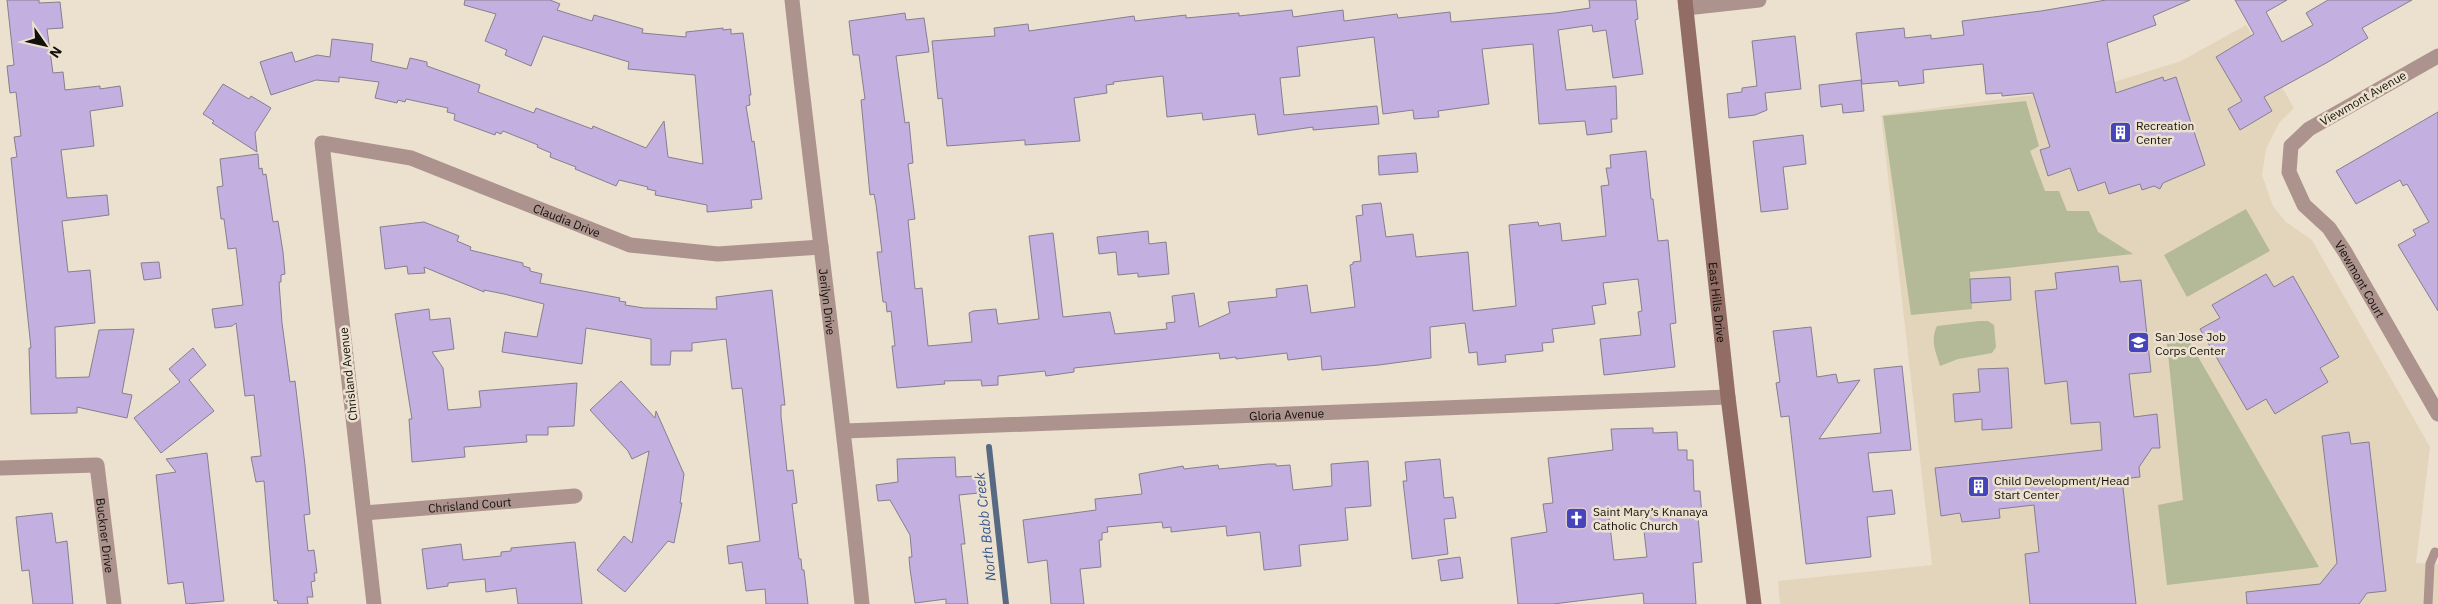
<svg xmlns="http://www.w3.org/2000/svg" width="2438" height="604" font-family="'IBM Plex Sans',sans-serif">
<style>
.built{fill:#e3d5bc}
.green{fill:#b4b997}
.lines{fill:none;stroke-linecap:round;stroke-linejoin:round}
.stream{stroke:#586984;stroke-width:6}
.building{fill:#c4b0e0;stroke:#857f90;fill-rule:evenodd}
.lane{stroke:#ac938e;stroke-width:9}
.street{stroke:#ac938e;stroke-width:15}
.secondary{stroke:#916d65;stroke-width:15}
.labels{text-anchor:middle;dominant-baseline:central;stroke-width:5;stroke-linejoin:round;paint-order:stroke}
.street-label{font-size:12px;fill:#13100a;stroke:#ece1cf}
.poi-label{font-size:12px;fill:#13100a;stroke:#ece1cf;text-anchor:start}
.water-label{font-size:14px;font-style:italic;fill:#35568d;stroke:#ece1cf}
</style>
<rect width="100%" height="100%" fill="#ece1cf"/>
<path class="built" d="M2246,25L2294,108L2279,123L2266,149L2262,175L2273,206L2286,222L2312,240L2430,447L2416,563L2438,564V604H1780L1778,581L1932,565L1881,115L2055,92L2114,82L2181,61Z"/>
<g class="green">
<path d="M2026,101L2039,146L2030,151L2045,191H2059L2067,211H2089L2098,232L2133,254L1970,272L1972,309L1911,315L1883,116Z"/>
<path d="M2246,209L2270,251L2187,297L2164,255Z"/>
<path d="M1979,321H1988L1994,325L1996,347L1992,353L1958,359L1940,366C1936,352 1930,340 1937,326Z"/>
<path d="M2166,334H2185L2319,567L2167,585L2158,505L2183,500Z"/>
</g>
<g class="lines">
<path class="stream" d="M989,447L1006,604"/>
</g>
<g class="building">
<path d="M7,0H39V3L60,2L63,28L47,29L53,73L63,72L65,90L100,86V89L120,86L123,106L90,111L94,146L61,150L67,198L107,195L109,215L62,221L68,272L90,270L95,323L55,327V328L56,378L89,377L99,330L134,329L122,393L132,395L127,418L77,407V413L31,414L29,348H31L11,158L17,157L14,137L21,136L16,92L10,93L7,66L14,65Z"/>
<path d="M465,0H550L560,4L557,10L592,21L594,15L643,29L642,33L686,37V32L723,28V30L731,29V34L743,33L751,95H749L750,105L746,106L752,142L754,141L762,199L751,200L752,208L707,212V205L655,195L656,191L647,189L648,187L619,180L616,186L575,169L576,167L550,157L551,153L537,147L538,145L503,131L501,134L496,132L495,135L454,120L455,114L447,112L448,108L406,99L405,102L398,100L397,103L375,98L379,82L339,77V82L316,80L271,95L260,62L292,52L295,62L317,55L330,57L332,39L373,44L371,61L407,69L410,58L427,62V66L480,85L478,92L534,113L536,108L592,129L593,126L646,148L664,121L668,157L703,164L695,75L628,69L629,62L543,36L531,66L505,55L507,50L485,41L496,14L464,5Z"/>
<path d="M1589,0H1636L1638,19L1635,20L1643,74L1613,78L1606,30L1593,32L1592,25L1558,30L1566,90L1616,86L1617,119H1611L1612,132L1587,135L1585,121L1539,124L1533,44L1482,49L1489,104L1438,111L1439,117L1414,119L1413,110L1383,114L1374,37L1297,47L1300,76L1280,78L1284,115L1377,106L1379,124L1313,130V127L1258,135L1255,114L1203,120L1202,113L1167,117L1163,76L1113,82L1114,84L1106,85L1107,93L1074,98L1080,141L1025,145V140L947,146L942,98L938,99L932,41L995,36L994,28L1028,24L1029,31L1134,16L1135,21L1186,15V18L1239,13V16L1292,10L1293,17L1343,10L1344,21L1397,14L1398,18L1450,12L1451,22L1555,13L1590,8Z"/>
<path d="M2106,0H2190L2153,16L2156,25L2107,43L2116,93L2163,77L2164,81L2176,77L2205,165L2163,183L2160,189L2154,186L2142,190L2140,184L2109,194L2105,182L2078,191L2070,168L2048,176L2040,150L2050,147L2033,93L2002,96V93L1986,94L1983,64L1923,70L1924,83L1899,86L1898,81L1862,84L1856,33L1904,28L1905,38L1931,35V39L1964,35L1962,21L2041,11Z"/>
<path d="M2235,0H2287L2266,12L2282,42L2313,25L2306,13L2328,0H2412L2362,28L2368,38L2328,62L2264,97L2272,111L2240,130L2228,109L2242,101L2216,57L2254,34Z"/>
<path d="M905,13L906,20L924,18L929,52L896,56L905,123L909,122L913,163L908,164L915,219L908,220L915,289L922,288L928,346L972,342L969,313L973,311L996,309L998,324L1039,319L1029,236L1053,233L1063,317L1110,312L1115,334L1167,329L1166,323L1175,322L1172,296L1194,293L1199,327L1230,313L1228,302L1277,297L1276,289L1307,285L1311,313L1355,307L1350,265L1353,264V262L1361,261L1356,216L1363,215L1362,205L1381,203L1386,237L1413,234L1416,257L1468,252L1473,311L1516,306L1509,225L1538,222L1539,226L1560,223L1562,241L1606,236L1601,186L1609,185L1606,168H1611L1610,155L1646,151L1651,199H1653L1658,241L1668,240L1676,323L1670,324L1675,367L1604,375L1600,339L1641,335L1638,312L1642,311L1638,279L1603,283L1606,304L1592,306L1595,324L1552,329L1554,342L1542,343L1543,351L1505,355L1506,362L1478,365L1477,352L1469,353L1465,323L1430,327L1431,358L1379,365L1322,370L1321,356L1288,360L1287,353L1236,359V357L1220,359L1219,353L1074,368V372L1046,376L1045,371L998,376V385L982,386L981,380L944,381L945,384L897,388L892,346H895L891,311L887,312L886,302H883L877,252H882L876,204L874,194L870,195L861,100L865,99L859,55H853L849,21Z"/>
<path d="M1795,36L1801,89L1765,93L1767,110L1755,115L1729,118L1727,94L1742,92V88L1757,86L1752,41Z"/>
<path d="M1861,80L1864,111L1843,113L1842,104L1821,107L1819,85Z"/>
<path d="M223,84L249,99L251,96L271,108L255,133L257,152L212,123L214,121L203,114Z"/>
<path d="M2438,112V311L2398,245L2416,235L2413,230L2429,222L2407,184L2403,186L2400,180L2356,204L2336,171Z"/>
<path d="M1803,135L1806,164L1783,167L1788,209L1761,212L1753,141Z"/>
<path d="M1416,153L1418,172L1379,175L1378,156Z"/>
<path d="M258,154L259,169L262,168L263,175L266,174L273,222L278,221L283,252L285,274L281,275V282H279L282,323L290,382L295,381L305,465L310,514L304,515L308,551L314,550L317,573H314L315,581L311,582L313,597H307L308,604H278L277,600L274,601L264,481L256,482L251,457L261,456L254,395L245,396L236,323L232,326L215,328L212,309L243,305L236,248L228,249L224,219H221L217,187L223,186L220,159Z"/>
<path d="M424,222L459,236L457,241L471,247L470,250L523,263V266L530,268V271L542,274L540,283L620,298L619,301L626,302L625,305L644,308L717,309L716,297L772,290L785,405H781V416L787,471L793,470L797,503L792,504L799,559H801L802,570H804L808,604H766L765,589L746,591L742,562L729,564L727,546L760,541L742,388L732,389L726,339L692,343V351H671L670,365H651V339L586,328L582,364L502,352L505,332L537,337L544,304L504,294L484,290V292L424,267L425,273L408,274L407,266L385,269L380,227Z"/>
<path d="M1148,231L1149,244L1166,242L1169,274L1138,277V273L1118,275L1116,252L1099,254L1097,237Z"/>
<path d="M159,262L161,278L144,280L141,263Z"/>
<path d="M2118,266L2120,282L2141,280L2151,372L2129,374L2134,417L2157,414L2160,448H2152L2139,467L2140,477L2122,479L2136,604H2030L2025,554L2039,552L2034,505L1999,509L2000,518L1962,522L1960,513L1941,516L1935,468L2102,450L2100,422L2071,424L2067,381L2045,384L2035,291L2057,289L2055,273Z"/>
<path d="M2266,274L2274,287L2293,276L2339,357L2320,368L2328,382L2275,414L2266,399L2247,410L2200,329L2220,318L2212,305Z"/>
<path d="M2010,277L2011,300L1971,303L1970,279Z"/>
<path d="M429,309L430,320L450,318L454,349L432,352L443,368L448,410L481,407L479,391L577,383L574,426L548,427V435H526L527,442L464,447L465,457L412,462L409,419H412L395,314Z"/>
<path d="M1811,327L1817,377L1836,374L1838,383L1860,380L1819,439L1881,433L1874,369L1902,366L1911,450L1868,453L1873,492L1892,490L1895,514L1867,517L1871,557L1806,564L1789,416L1781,417L1776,383L1780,382L1773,331Z"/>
<path d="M193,348L206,365L189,380L214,411L161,453L134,418L180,382L169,369Z"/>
<path d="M2008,368L2012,428L1982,430V419L1955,422L1953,394L1980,392L1978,369Z"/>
<path d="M621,381L655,418L656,411L684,474L680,503H682L674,543L668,541L625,592L597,570L624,536L632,543L649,451L632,459L628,451L590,410Z"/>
<path d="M1653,428V433L1677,432L1678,450H1687V460H1693L1694,491H1700L1702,516H1698L1702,562L1693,563L1696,604H1644L1643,593L1553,604H1518L1511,538L1547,532L1543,504L1553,503L1548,458L1613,450L1611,429ZM1642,514L1647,557L1614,560L1609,517Z"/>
<path d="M2349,432L2351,444L2369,442L2386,591L2367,593L2359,604H2247L2246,592L2320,584L2337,563L2322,436Z"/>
<path d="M207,453L224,601L186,604L183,582L168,584L156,475L176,472L166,459Z"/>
<path d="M955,457L956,477L976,476L979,493L959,495L965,544H961L968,604H946V599L915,603L910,569L909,557H912L910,535L890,500L878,501L876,485L898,482L897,459Z"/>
<path d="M1440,459L1444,498L1453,497L1456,518L1444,519L1448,554L1412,559L1403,481H1407L1405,462Z"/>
<path d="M1368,461L1371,506L1345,508L1348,540L1299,545L1301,566L1264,570L1260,532L1227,536L1226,526L1171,532V527L1163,528L1162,522L1107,527L1108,532L1102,533V540H1099L1101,567L1080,569L1084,604H1051L1047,560L1028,563L1023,520L1096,510L1095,499L1142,494L1139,474L1183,466L1184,469L1218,465L1219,469L1268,464H1276V466L1290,465L1293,490L1332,486L1331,464Z"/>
<path d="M52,513L56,543L67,541L73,604H33L29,570L22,571L16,517Z"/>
<path d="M575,542L582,604H518L516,588L486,592L485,579L448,583V586L427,589L422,549L461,544L463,560L501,556V552L511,551V548Z"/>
<path d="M1460,557L1463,578L1441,581L1438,560Z"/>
</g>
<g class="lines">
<path class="lane" d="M2428,604L2430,564L2435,552"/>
<g class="street">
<path id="s1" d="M792,0C814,202 842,402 862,604"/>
<path d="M1686,8L1759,0"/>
<path id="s2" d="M2438,56L2309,129L2291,146L2289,172L2304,205L2329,228L2345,252L2438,414"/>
<path id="s3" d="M845,431L1728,397"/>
<path id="s4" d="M0,468L97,465L114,604"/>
<path id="s5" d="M364,513L575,496"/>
<path id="s6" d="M374,604L322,143L411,158L630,245L718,254L821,247"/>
</g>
<path class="secondary" id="s7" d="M1685,0L1728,397L1754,604"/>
</g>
<defs>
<symbol id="building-square" viewBox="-11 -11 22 22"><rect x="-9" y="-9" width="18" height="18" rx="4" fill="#4644ba" stroke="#ece1cf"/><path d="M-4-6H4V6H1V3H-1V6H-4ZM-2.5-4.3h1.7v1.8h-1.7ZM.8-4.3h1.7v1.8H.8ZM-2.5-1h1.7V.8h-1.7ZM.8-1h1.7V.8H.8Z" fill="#fff"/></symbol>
<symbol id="school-square" viewBox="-11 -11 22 22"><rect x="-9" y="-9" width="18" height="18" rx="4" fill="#4644ba" stroke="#ece1cf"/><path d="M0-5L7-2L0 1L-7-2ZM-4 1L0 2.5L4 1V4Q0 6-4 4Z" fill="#fff"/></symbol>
<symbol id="church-square" viewBox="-11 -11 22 22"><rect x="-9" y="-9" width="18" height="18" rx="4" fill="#4644ba" stroke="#ece1cf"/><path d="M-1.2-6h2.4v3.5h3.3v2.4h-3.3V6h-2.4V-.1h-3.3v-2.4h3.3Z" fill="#fff"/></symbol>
</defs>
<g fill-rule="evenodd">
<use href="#building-square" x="2108" y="120" width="25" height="25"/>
<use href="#school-square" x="2126" y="330" width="25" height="25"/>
<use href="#building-square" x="1966" y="474" width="25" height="25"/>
<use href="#church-square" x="1564" y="506" width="25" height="25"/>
</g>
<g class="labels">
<g class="street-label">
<text transform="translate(2363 98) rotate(-30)">Viewmont Avenue</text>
<text stroke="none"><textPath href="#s6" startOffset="722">Claudia Drive</textPath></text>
<text stroke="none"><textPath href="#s2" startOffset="329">Viewmont Court</textPath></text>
<text stroke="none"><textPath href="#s1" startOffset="304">Jerilyn Drive</textPath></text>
<text stroke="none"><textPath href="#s7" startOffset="304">East Hills Drive</textPath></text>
<text transform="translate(348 374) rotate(-96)">Chrisland Avenue</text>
<text stroke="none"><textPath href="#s3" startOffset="442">Gloria Avenue</textPath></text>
<text stroke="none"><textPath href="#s5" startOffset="106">Chrisland Court</textPath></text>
<text stroke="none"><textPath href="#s4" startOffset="168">Buckner Drive</textPath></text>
</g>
<g class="poi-label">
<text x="2136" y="125">Recreation<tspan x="2136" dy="14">Center</tspan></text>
<text x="2155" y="336">San Jose Job<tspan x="2155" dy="14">Corps Center</tspan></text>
<text x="1994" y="480">Child Development/Head<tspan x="1994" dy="14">Start Center</tspan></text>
<text x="1593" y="511">Saint Mary’s Knanaya<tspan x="1593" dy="14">Catholic Church</tspan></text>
</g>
<g class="water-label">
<text transform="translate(985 527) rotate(-96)">North Babb Creek</text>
</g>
</g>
<g transform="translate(45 45) rotate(124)" stroke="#ece1cf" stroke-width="4" paint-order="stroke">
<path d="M0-4L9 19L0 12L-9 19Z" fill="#13100a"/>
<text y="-8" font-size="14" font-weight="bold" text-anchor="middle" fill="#13100a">N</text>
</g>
</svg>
